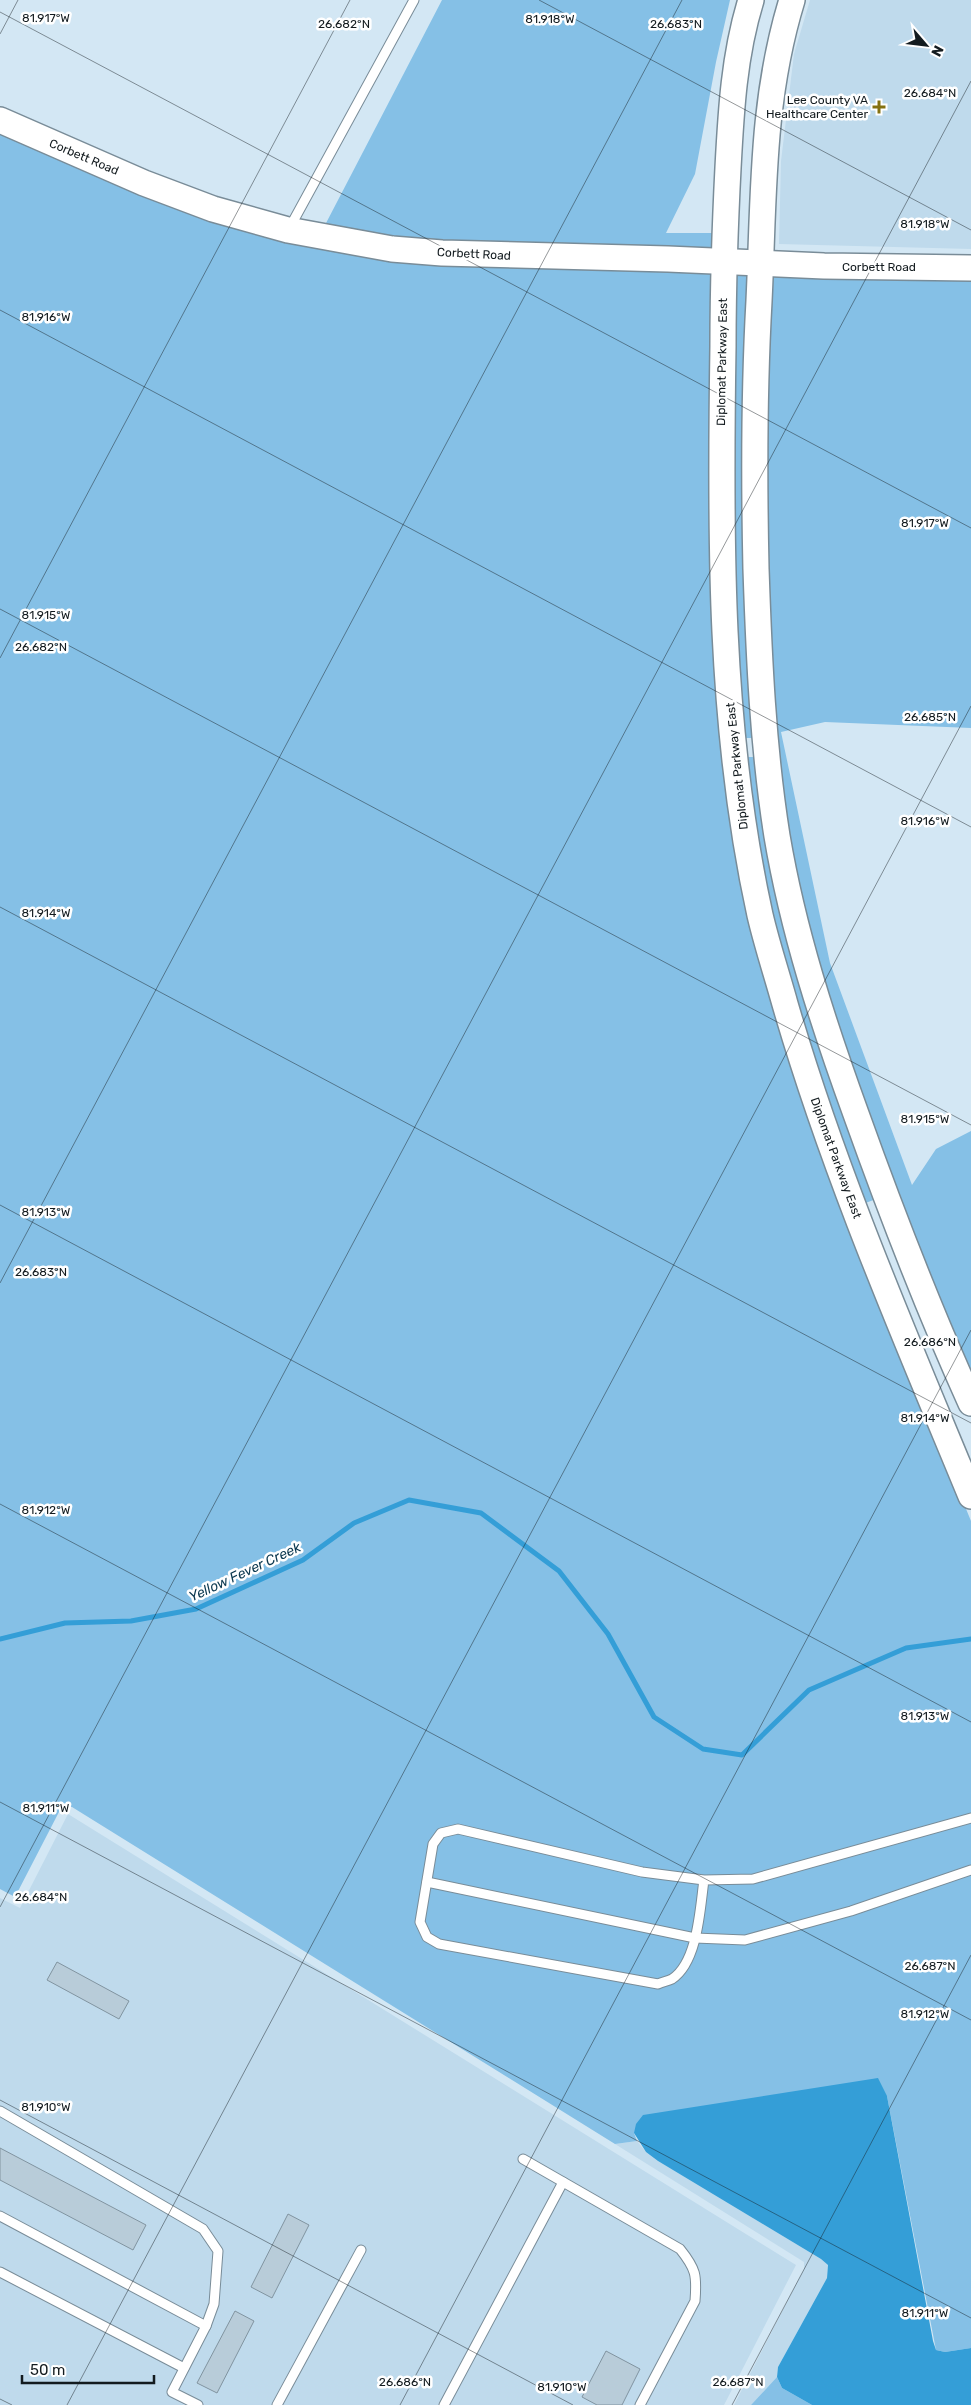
<svg xmlns="http://www.w3.org/2000/svg" width="971" height="2405" font-family="Rubik,sans-serif">
<style>
.built{fill:#bfdaec}
.green{fill:#85c0e6}
.water{fill:#349ed7}
.lines{fill:none;stroke-linecap:round;stroke-linejoin:round}
.stream{stroke:#349ed7;stroke-width:5}
.building{fill:#b8ccd9;stroke:#8194a0}
.lane-casing{stroke:#798c98;stroke-width:11}
.secondary-casing{stroke:#798c98;stroke-width:28}
.lane{stroke:#fff;stroke-width:9}
.secondary{stroke:#fff;stroke-width:25}
.ticks{fill:none;stroke:#131b1f;stroke-width:1;stroke-opacity:0.45}
.poi-dot{fill:#847111;stroke:#fff;stroke-width:2}
.labels{text-anchor:middle;dominant-baseline:central;stroke-width:5;stroke-linejoin:round;paint-order:stroke}
.poi-label{font-size:12px;fill:#131b1f;stroke:#fff;text-anchor:end}
.street-label{font-size:12px;fill:#131b1f;stroke:#fff}
.water-label{font-size:14px;font-style:italic;fill:#0c3950;stroke:#fff}
.ticks-label{font-size:12px;text-anchor:middle;fill:#131b1f;stroke:#fff;stroke-width:5;stroke-linejoin:round;paint-order:stroke}
</style>
<rect width="100%" height="100%" fill="#d3e7f4"/>
<g class="built">
<path d="M810,0H971V249L779,244L781,161L794,54Z"/>
<path d="M68,1814L796,2265L724,2405H0V1898L20,1908Z"/>
<path d="M637,2141L646,2152L658,2161L821,2259L828,2265L827,2278L778,2367L777,2377L751,2405H734L804,2269V2262L615,2144Z"/>
</g>
<g class="green">
<path d="M442,0H730L716,62L695,174L666,233H715L714,252L441,244L324,227Z"/>
<path d="M0,132L210,218L714,271L730,810L878,1295L971,1521V2348L945,2352L936,2350L887,2096L634,2133L637,2141L615,2144L72,1807L66,1806L60,1810L15,1897L0,1889Z"/>
<path d="M734,272L750,273L756,738H743L739,703L731,472Z"/>
<path d="M770,274L971,277V728L825,722L781,732L830,963L912,1185L936,1149L971,1131V1380L947,1326L830,1011L808,934L787,837L772,694L764,484Z"/>
<path d="M745,757H758L876,1199L863,1204L812,1061L771,918Z"/>
<path d="M777,2377L782,2388L812,2405H751Z"/>
</g>
<path class="water" d="M878,2078L887,2096L933,2341L936,2350L945,2352L971,2348V2405H812L782,2388L777,2377L778,2367L827,2278L828,2265L821,2259L658,2161L646,2152L634,2133L636,2124L643,2115Z"/>
<g class="lines">
<path class="stream" d="M0,1639L65,1623L131,1621L196,1609L303,1560L354,1523L409,1500L481,1513L559,1571L608,1634L654,1717L703,1749L742,1755L809,1690L906,1648L971,1639"/>
</g>
<g class="building">
<path d="M57,1962L129,2001L119,2019L47,1980Z"/>
<path d="M0,2148L146,2225L133,2250L0,2180Z"/>
<path d="M288,2214L309,2225L272,2298L251,2287Z"/>
<path d="M235,2311L254,2321L217,2393L197,2383Z"/>
<path d="M606,2351L640,2369L622,2405H597L582,2397Z"/>
</g>
<g class="lines">
<defs>
<g id="lane">
<path d="M290,227L414,0"/>
<path d="M704,1880C700,1908 698,1962 672,1979C668,1981 662,1982 658,1984L439,1944L427,1937L420,1922L433,1844L441,1833L458,1829L642,1872L704,1880L753,1879L971,1818"/>
<path d="M427,1882L695,1938L745,1940L851,1911L971,1870"/>
<path d="M0,2111L203,2229L218,2251L214,2304L206,2326"/>
<path d="M523,2159L680,2249C696,2269 697,2275 695,2301L640,2405"/>
<path d="M0,2216L206,2326L172,2392L198,2405"/>
<path d="M0,2272L184,2368"/>
<path d="M277,2405L361,2250"/>
<path d="M444,2405L563,2182"/>
</g>
<g id="secondary">
<path d="M751,0C734,55 731,111 728,168C725,227 723,286 723,346C720,535 719,729 760,915C767,945 777,975 785,1004C834,1173 904,1334 971,1496"/>
<path d="M792,0C761,101 764,197 759,301C754,390 754,480 756,569C759,658 763,748 777,836C793,931 823,1023 856,1114C891,1212 928,1308 971,1403"/>
<path d="M0,120L144,183L213,209L288,230L392,249L442,253L668,259L824,266L971,268"/>
</g>
</defs>
<use href="#lane" class="lane-casing"/>
<use href="#secondary" class="secondary-casing"/>
<use href="#lane" class="lane"/>
<use href="#secondary" class="secondary"/>
</g>
<path class="ticks" d="M539,0L971,230M0,12L971,528M0,34L18,0M0,310L971,827M0,609L971,1125M0,658L350,0M0,907L971,1423M0,1205L971,1722M0,1283L682,0M0,1504L971,2020M0,1802L971,2318M0,1907L971,81M0,2100L573,2405M0,2399L12,2405M67,2405L971,706M400,2405L971,1330M732,2405L971,1955"/>
<path class="poi-dot" d="M876.5 99.5h5v5h5v5h-5v5h-5v-5h-5v-5h5z"/>
<g class="labels">
<g class="poi-label">
<text x="868" y="100">Lee County VA<tspan x="868" dy="14">Healthcare Center</tspan></text>
</g>
<g class="street-label">
<text transform="translate(84 157) rotate(23)">Corbett Road</text>
<text transform="translate(474 254) rotate(3)">Corbett Road</text>
<text x="879" y="267">Corbett Road</text>
<text transform="translate(722 362) rotate(-89)">Diplomat Parkway East</text>
<text transform="translate(737 766) rotate(-96)">Diplomat Parkway East</text>
<text transform="translate(836 1158) rotate(70)">Diplomat Parkway East</text>
</g>
<g class="water-label">
<text transform="translate(245 1572) rotate(-25)">Yellow Fever Creek</text>
</g>
</g>
<g class="ticks-label">
<text x="46" y="22">81.917°W</text>
<text x="550" y="23">81.918°W</text>
<text x="344" y="28">26.682°N</text>
<text x="676" y="28">26.683°N</text>
<text x="930" y="97">26.684°N</text>
<text x="925" y="228">81.918°W</text>
<text x="46" y="321">81.916°W</text>
<text x="925" y="527">81.917°W</text>
<text x="46" y="619">81.915°W</text>
<text x="41" y="651">26.682°N</text>
<text x="930" y="721">26.685°N</text>
<text x="925" y="825">81.916°W</text>
<text x="46" y="917">81.914°W</text>
<text x="925" y="1123">81.915°W</text>
<text x="46" y="1216">81.913°W</text>
<text x="41" y="1276">26.683°N</text>
<text x="930" y="1346">26.686°N</text>
<text x="925" y="1422">81.914°W</text>
<text x="46" y="1514">81.912°W</text>
<text x="925" y="1720">81.913°W</text>
<text x="46" y="1812">81.911°W</text>
<text x="41" y="1901">26.684°N</text>
<text x="930" y="1970">26.687°N</text>
<text x="925" y="2018">81.912°W</text>
<text x="46" y="2111">81.910°W</text>
<text x="925" y="2317">81.911°W</text>
<text x="405" y="2386">26.686°N</text>
<text x="738" y="2386">26.687°N</text>
<text x="562" y="2391">81.910°W</text>
</g>
<g transform="translate(926 45) rotate(118)" stroke="#ffffff" stroke-width="4" paint-order="stroke">
<path d="M0-4L9 19L0 12L-9 19Z" fill="#131b1f"/>
<text y="-8" font-size="14" font-weight="bold" text-anchor="middle" fill="#131b1f">N</text>
</g>
<path d="M22 2375v8h132v-8" fill="none" stroke="#131b1f" stroke-width="2.5"/>
<text x="30" y="2375" font-size="15" fill="#131b1f" stroke="#ffffff" stroke-width="4" paint-order="stroke">50 m</text>
</svg>
